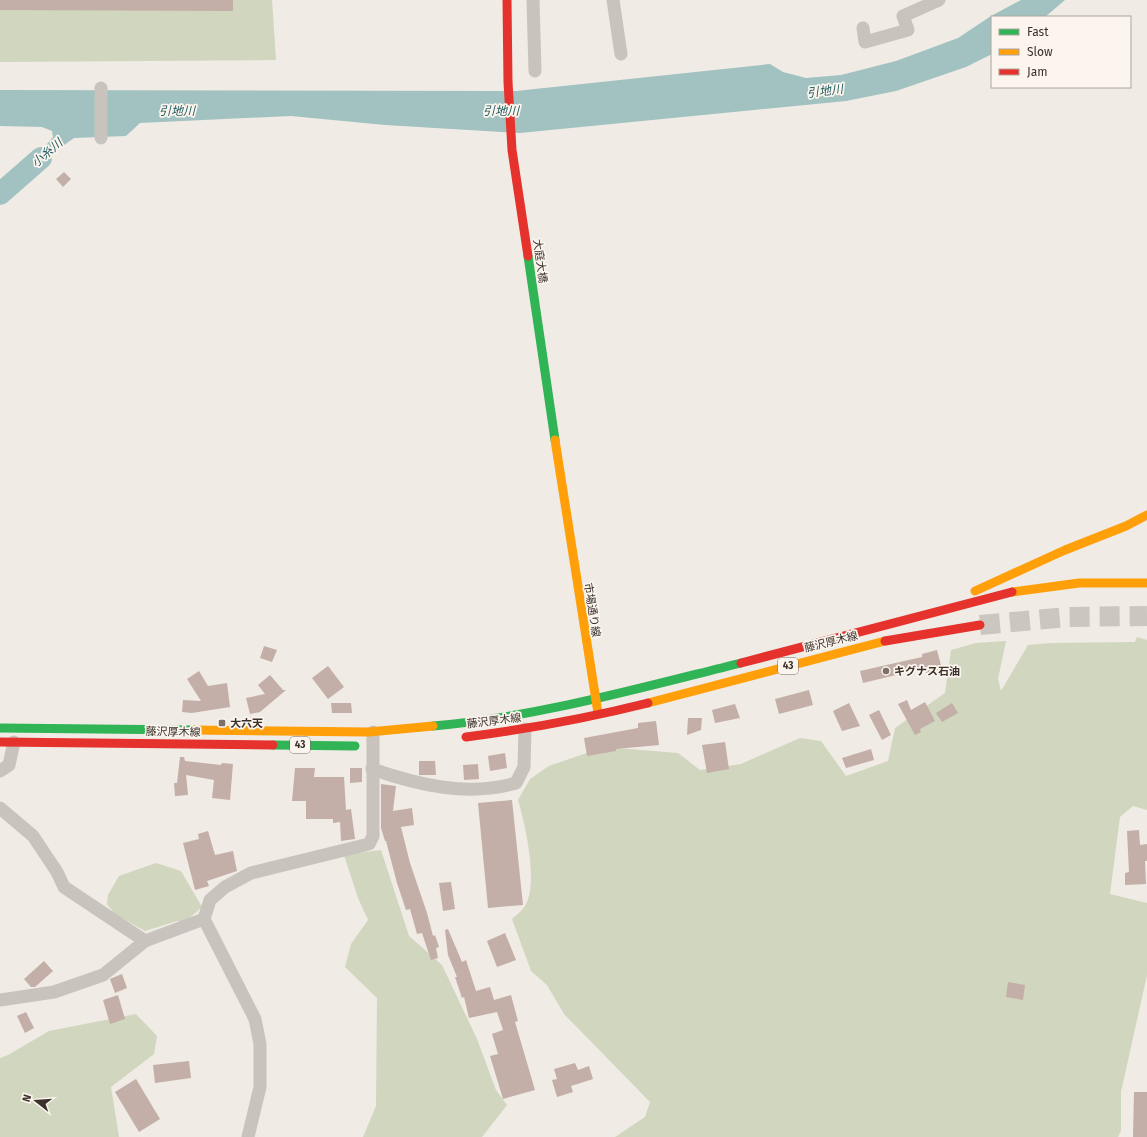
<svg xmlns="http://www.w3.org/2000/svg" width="1147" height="1137" font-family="'Fira Sans','Noto Sans JP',sans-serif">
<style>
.green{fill:#d1d6bf}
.water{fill:#a1c2c1}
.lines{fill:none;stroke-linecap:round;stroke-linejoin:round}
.river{stroke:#a1c2c1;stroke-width:22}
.building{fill:#c3afa7}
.primary-tunnel{stroke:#ccc6c0;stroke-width:20;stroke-dasharray:20 10;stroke-linecap:butt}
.street{stroke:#c9c3be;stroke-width:13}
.fast{stroke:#30b455;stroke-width:9}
.slow{stroke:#ff9f0a;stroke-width:9}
.jam{stroke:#e5322d;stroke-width:9}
.poi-dot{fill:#7a716c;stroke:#fbf5ee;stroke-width:1.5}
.labels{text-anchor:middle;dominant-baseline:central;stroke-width:3.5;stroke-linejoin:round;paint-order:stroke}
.shield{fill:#fbf5ee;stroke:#756b66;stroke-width:1}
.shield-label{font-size:10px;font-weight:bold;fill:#3b302b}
.street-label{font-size:11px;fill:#3b302b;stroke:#fbf5ee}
.poi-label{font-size:11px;font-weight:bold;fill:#3b302b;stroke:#fbf5ee;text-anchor:start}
.water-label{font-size:12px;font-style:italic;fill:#1f5a5e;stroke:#fbf5ee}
</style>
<rect width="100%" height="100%" fill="#f0ebe5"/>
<g class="green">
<path d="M0,0H272L276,60L0,62Z"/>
<path d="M1137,637L1147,640V810L1133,806L1120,817L1110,894L1147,903V975L1121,1092V1131L1118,1137H615L645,1117L650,1102L564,1014L547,985L531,971L512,919C516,915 522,911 525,906C539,884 525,824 518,800L530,779L549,766L604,747L678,753L700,770L741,764L800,738L821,741L846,776L888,761L895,728L945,693L951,650L976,643L1006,641L998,679L1001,691L1028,645L1051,643L1135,642Z"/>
<path d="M381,850L409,936L442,965L477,1039L496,1090L507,1105L482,1137H363L376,1106L377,998L345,967L351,944L368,920L358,898L344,855Z"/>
<path d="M156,863L181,871L202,907L186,921H177L145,931L115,914L107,904L108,895L119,876Z"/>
<path d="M136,1014L157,1036L154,1054L111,1087L119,1137H0V1058L8,1055L49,1031Z"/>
</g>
<path class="water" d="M1021,0H1065L1045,17H992V54L966,67L896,91L846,101L520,133L385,125L291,116L140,123L126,136L74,138L19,177L53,137L52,131L42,127L0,126V90L516,91L770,64L783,72L806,78L841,75L896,61L958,38L991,16Z"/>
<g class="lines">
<path class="river" d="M0,194L41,158"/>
</g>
<g class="building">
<path d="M0,0H233V11L0,10Z"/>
<path d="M64,172L71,179L63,187L56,179Z"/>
<path d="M264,646L277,650L272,662L260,658Z"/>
<path d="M937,650L942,669L926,673L925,668L863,683L860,671L922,657V654Z"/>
<path d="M328,666L344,687L328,699L312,678Z"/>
<path d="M199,671L208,686L227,683L230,707L192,713L182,712L183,700L201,701L187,679Z"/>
<path d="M270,675L283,690H286L260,712L250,714L246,698L265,694L258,685Z"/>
<path d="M809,690L813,705L779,714L775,699Z"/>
<path d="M907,700L911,710L925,702L935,721L920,729L921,732L915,735L898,704Z"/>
<path d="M331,703H351L352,713H332Z"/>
<path d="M849,703L860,726L842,731L833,711Z"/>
<path d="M952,703L958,713L942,722L936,713Z"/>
<path d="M735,704L740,718L715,723L712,710Z"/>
<path d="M879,710L891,735L882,740L869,715Z"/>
<path d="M688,718H702L701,730L687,735Z"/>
<path d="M656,721L659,745L616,749V751L587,756L584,738L638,728V723Z"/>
<path d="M725,742L729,769L707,773L702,745Z"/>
<path d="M871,749L874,760L846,768L842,758Z"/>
<path d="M505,753L507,768L490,771L488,756Z"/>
<path d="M180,757H184L185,761L221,765L222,763L233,764L230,800L212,798L214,780L186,775L188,795L175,796L174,783H177Z"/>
<path d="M419,761H435L436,775H419Z"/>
<path d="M478,764L479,779L464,780L463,765Z"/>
<path d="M295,768H315L314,777H344L346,810L351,809L355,839L341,841L340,822L333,823V819H306V801H292Z"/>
<path d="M350,768H362V782L350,783Z"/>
<path d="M381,784L396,786L393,811L412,808L414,825L401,827L410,863L427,913L433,936L435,935L439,947L436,948L438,958L431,960L422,933L417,934L410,909L406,910L397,883L386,841H385L381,828Z"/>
<path d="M512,800L523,905L488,908L478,803Z"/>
<path d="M1139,830L1140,845L1147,844V861H1145L1146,884L1125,885V873L1129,872L1127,831Z"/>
<path d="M208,831L215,855L233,851L237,871L207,881L209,886L195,890L183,843L199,839L198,834Z"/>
<path d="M451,882L455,909L443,911L439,883Z"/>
<path d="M448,929L462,962L466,960L476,991L490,987L494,1000L511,995L518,1021L515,1022L535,1090L503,1099L490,1056L498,1054L492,1034L503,1030L497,1012L469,1018L464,997L462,998L455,977H457L448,955L445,930Z"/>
<path d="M505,933L516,960L497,967L487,941Z"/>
<path d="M44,961L53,971L35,987H31L24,979Z"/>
<path d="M122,974L127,988L115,993L110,979Z"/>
<path d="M1008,982L1025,985L1023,1000L1006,997Z"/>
<path d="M118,995L125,1019L110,1024L103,1000Z"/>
<path d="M26,1012L34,1028L25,1033L17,1016Z"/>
<path d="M189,1061L191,1078L155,1083L153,1065Z"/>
<path d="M575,1063L578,1070L589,1066L593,1079L571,1086L573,1092L557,1097L552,1080L557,1079L554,1069Z"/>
<path d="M136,1079L160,1119L139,1132L115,1092Z"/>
<path d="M1134,1092H1147V1137H1133Z"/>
</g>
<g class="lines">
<path class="primary-tunnel" d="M980,625L1068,617L1147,616"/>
<g class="street">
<path d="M533,0L535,71"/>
<path d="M613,0L621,54"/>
<path d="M863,28L865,42L908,30L903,16L939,0"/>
<path d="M101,138V88"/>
<path d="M372,769C418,785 468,797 516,783L524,767L525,729"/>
<path d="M0,771L9,765L14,742"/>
<path d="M0,808L33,836L57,872L64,887L145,941"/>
<path d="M0,1000L54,992L103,975L145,941L204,919"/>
<path d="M248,1137L260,1087V1044L255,1019L204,919L210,900L225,887L251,873L369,844L373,836V732"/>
</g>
<g class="fast">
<path d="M528,256L555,440"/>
<path d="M433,726C537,717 640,688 741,663"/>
<path d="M0,728L193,730"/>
<path d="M273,745L355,746"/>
</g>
<g class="slow">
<path d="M555,440L598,713"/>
<path d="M975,591L1065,550L1126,526L1147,515"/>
<path d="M1012,592L1079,583H1147"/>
<path d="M648,703L885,641"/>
<path d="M193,730L369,732L433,726"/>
</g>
<g class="jam">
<path d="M507,0L508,82L512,150L528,256"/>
<path d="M885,641L980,625"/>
<path d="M741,663L1012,592"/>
<path d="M466,737C528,729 588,718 648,703"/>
<path d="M0,742L273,745"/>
</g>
</g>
<g class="poi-dot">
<circle cx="886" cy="671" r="4"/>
<rect x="218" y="719" width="8" height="8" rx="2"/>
</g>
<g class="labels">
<g class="shield">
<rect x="778" y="658" width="20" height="16" rx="3"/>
<rect x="290" y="737" width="20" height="16" rx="3"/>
</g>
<g class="shield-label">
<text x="788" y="666">43</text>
<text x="300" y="745">43</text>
</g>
<g class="street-label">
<text transform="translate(540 261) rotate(82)">大庭大橋</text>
<text transform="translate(592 610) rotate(81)">市場通り線</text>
<text transform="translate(831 642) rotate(-14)">藤沢厚木線</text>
<text transform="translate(494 721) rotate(-7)">藤沢厚木線</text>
<text transform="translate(173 732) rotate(1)">藤沢厚木線</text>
</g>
<g class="poi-label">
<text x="894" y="671">キグナス石油</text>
<text x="230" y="723">大六天</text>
</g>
<g class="water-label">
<text transform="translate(825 91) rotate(-7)">引地川</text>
<text x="177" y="111">引地川</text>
<text x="501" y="111">引地川</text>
<text transform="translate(47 153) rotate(-41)">小糸川</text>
</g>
</g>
<rect x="991" y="16" width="140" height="72" fill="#fbf5ee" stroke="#aea6a0"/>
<rect x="999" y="29" width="20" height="6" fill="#30b455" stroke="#aea6a0"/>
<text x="1027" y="36" font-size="12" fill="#3b302b">Fast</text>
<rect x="999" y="49" width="20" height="6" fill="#ff9f0a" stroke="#aea6a0"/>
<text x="1027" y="56" font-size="12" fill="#3b302b">Slow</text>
<rect x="999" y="69" width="20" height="6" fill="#e5322d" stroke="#aea6a0"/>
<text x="1027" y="76" font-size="12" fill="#3b302b">Jam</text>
<g transform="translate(36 1101) rotate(287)" stroke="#fbf5ee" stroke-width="3" paint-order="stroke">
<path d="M0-3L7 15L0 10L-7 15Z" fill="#3b302b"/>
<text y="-6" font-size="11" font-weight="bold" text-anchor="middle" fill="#3b302b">N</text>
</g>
</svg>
